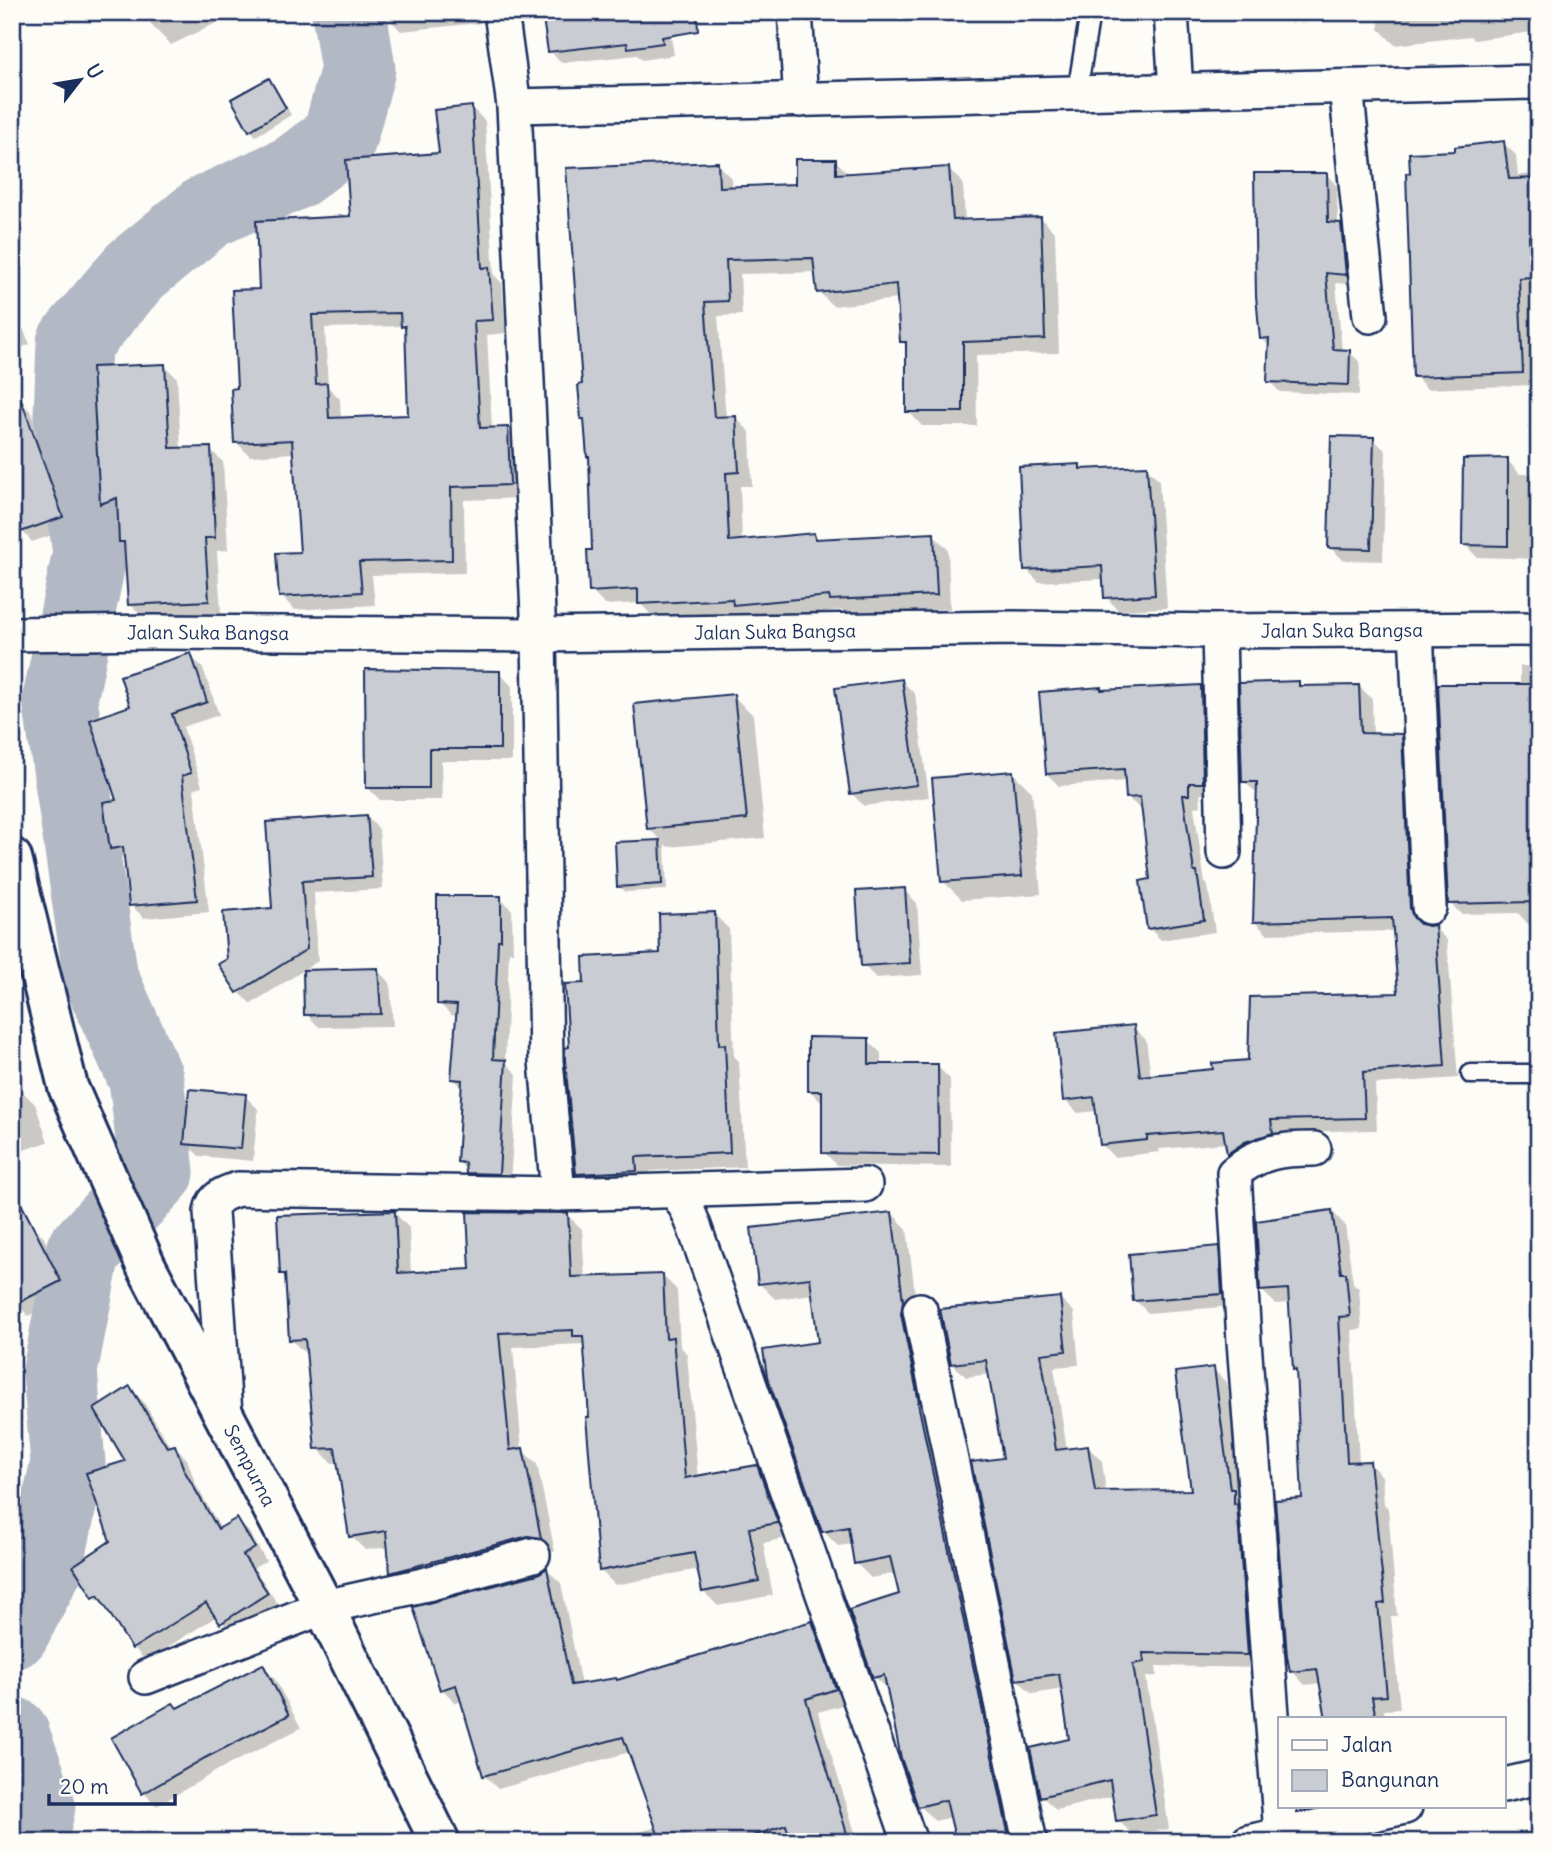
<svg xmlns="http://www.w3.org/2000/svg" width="1551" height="1854" font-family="Delius,sans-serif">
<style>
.shadow{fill:#0003;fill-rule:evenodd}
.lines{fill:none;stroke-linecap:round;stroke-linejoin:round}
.river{stroke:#b3b8c5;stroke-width:75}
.building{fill:#c9ccd3;stroke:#1b2f5e;stroke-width:2;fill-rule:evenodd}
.lane-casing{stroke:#1b2f5e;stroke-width:23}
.street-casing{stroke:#1b2f5e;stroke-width:38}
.secondary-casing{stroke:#1b2f5e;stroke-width:44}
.lane{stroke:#fdfcf7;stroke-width:18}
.street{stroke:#fdfcf7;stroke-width:33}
.secondary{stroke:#fdfcf7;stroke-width:38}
.labels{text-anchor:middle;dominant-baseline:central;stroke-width:5;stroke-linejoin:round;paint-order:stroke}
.street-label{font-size:19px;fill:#1b2f5e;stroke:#fdfcf7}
</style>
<rect width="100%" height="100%" fill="#fdfcf7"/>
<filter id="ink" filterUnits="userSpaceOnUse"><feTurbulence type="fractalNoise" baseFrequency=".0143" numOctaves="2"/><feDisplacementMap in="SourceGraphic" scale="14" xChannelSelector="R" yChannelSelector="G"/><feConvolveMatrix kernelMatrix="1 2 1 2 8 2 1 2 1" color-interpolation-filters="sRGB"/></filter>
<g filter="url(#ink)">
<g class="shadow">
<path d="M146,12H239L171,45L152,26Z"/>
<path d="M388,12H479L480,23L401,31L388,18Z"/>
<path d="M667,12L674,55L642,60L637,55L562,63L550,51Z"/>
<path d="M1021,12H1065L1024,15Z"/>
<path d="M1378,12H1539V31L1474,40L1471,36L1395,45L1379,29Z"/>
<path d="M269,80L275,86L291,115L256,136L250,130Z"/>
<path d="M471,107L485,121L494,275L502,283L506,333L487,335L492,429H507L521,443L523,498L464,500L465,573L372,575L375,605L295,610L281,596L302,554L294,453L250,456L236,442L239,390L261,291L352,218L441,155ZM404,326L406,329L410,417L341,420L340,399L328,387L325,328Z"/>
<path d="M1503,143L1516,155L1518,175L1539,174V289H1530L1535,385L1427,389L1415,376L1457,153Z"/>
<path d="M835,160L849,174L949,169L963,183L965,221L1041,218L1055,233L1059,353L976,355L977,426H922L908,411L907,347L902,342L899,299L833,306L819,292L817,272L740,274L742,315L718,316L726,418L735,417L750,432L752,486H740L742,542L813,535L819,540L933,535L948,549L950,609L846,614L842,610L749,618L743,613L654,618L640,603L605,605L591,591L594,552L591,458L586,422L583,418L584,386L717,164L731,178L732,188L797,185Z"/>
<path d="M1327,175L1337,186L1338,224L1351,235L1356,285L1336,283L1342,351L1349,352L1360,362L1359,395L1280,392L1269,381L1270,347L1262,338Z"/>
<path d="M12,305L30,344L12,352Z"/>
<path d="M164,365L177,378L181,450L210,449L223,462L228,550L217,551L221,613L143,617L130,604L126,547L121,541L120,514L114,516L102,503L94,369Z"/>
<path d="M21,402L31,412L72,528L32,542L22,531Z"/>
<path d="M1373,439L1386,451L1383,561L1343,560L1330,547Z"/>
<path d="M1507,460L1520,474H1539V559L1477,557L1464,544Z"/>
<path d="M1079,466L1084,471L1146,467L1159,480L1167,608L1118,610L1106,597L1104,579L1039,582L1026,569Z"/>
<path d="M190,655L203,668L219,715L183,727L202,786L194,789L209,912L144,918L131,905L126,861L111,848L133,708Z"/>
<path d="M1520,666H1539V925H1529L1518,913L1461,914L1450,903L1520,686Z"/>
<path d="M499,673L512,686V761H441L442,800H380L367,787Z"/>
<path d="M902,681L915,694L929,797L864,806L851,793Z"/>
<path d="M1298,682L1303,687L1359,686L1372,699L1373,735L1401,736L1414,749L1422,922L1423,926L1434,927L1447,940L1458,1078L1375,1084L1377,1130L1283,1132L1285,1146L1241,1166L1228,1154L1227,1143L1159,1149L1160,1152L1114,1157L1101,1144L1097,1111L1078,1113L1065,1100L1133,1027L1146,1040L1151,1077L1215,1071L1250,1062L1400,995L1395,931L1267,934L1254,921L1258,794L1243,781Z"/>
<path d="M1200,686L1212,699L1215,794H1200L1201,806L1194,807L1205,883L1208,886L1215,932L1161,940L1149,928L1152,881L1143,809H1140L1127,797V781L1059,786L1047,774L1100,689L1103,691Z"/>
<path d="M733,696L753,715L765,838L668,847L665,844L667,890L625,892L619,886L616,844L663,842L648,828Z"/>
<path d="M1013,773L1032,792L1041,894L962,900L943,881Z"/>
<path d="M367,817L379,829L383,889L314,893L318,961L251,1004L239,992L221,965L229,960L273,909L268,824Z"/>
<path d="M904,890L917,903L922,975L876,978L863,965Z"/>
<path d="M500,898L512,910L513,952H509L505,1062L517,1074L510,1185L479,1184L458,1161L463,1088L453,1078L458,1016L451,1015L439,1003Z"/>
<path d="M714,914L729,929L734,1056L739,1061L745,1167L650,1171L651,1186L592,1189L577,1173L571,1049L586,984L662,955Z"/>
<path d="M377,970L390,983L393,1026L319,1027L306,1014Z"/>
<path d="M868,1040L881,1053V1066H937L950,1079L951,1167L837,1165L824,1152L822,1103L809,1090Z"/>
<path d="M12,1079L18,1093L23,1092L35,1104L48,1142L12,1154Z"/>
<path d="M245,1096L258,1109L253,1161L199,1156L186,1143Z"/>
<path d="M12,1182L27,1226L30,1224L43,1236L72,1293L28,1316L12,1297Z"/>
<path d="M1332,1211L1345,1225L1353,1283L1359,1288L1362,1329L1352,1330L1359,1463H1369L1382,1476L1384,1504L1388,1508L1397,1616H1391L1400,1709L1384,1710L1386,1719H1328L1321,1683L1305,1685L1292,1671L1303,1500L1298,1372L1295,1369L1290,1303L1276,1304L1262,1291Z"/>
<path d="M395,1213L409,1228L411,1274L472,1270L567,1215L582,1229L585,1278L663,1276L677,1290L680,1346L687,1354L698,1478L757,1467L772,1482L791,1537L763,1543L773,1595L718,1606L703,1591L699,1569L615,1585L601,1571L586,1346L584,1344L513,1347L522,1450L537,1464L555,1552L543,1550L406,1586L391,1572L389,1547L365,1550L351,1536L339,1462L332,1463L317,1448L308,1353H305L290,1339L287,1279L281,1273Z"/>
<path d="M892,1213L907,1229L918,1317L1021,1842H957L952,1817L935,1821L920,1806L889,1692L875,1677L901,1596L896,1573L871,1578L856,1563L853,1544L838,1546L823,1531L820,1344L814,1294L775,1299L760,1284Z"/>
<path d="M1218,1248L1231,1261L1234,1306L1148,1313L1135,1300Z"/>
<path d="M1060,1298L1074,1312L1079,1365L1054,1367L1067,1450L1088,1447L1102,1461L1106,1493L1193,1491L1213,1369L1227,1383L1243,1501L1261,1668L1156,1666L1157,1676L1146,1677L1169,1829L1132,1834L1118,1820L1114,1796L1056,1810L1042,1796L1071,1740L1063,1689L1032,1694L1018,1680L1005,1459L990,1374L966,1377L952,1363Z"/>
<path d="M130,1388L143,1401L171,1448L175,1447L187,1459L196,1485L221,1529L237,1520L249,1532L266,1561L254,1568L279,1606L234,1635L217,1616L146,1661L134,1648L109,1609L95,1597L76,1566L112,1542L128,1462Z"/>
<path d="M547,1570L561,1583L581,1685L618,1682L812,1623L825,1637L849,1703L818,1712L858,1842H601L658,1827L630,1752L498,1789L484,1775L462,1701L456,1703L442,1689L415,1608L539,1575Z"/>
<path d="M263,1666L275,1679L301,1728L218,1770L157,1806L144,1793Z"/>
<path d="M1457,1834L1465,1842H1419V1840Z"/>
</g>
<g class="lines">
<g class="river">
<path d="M12,1632L46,1566L68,1463L60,1371L83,1252L157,1172L146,1079L101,979L60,699L90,553L71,414L74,343L135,271L207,212L295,172L339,139L358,69L349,12"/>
<path d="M12,1734L38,1806L30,1842"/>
</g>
</g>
<g class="building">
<path d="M542,12H697L698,31L662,37L663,43L628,48L627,43L548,52Z"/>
<path d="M269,78L286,108L249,131L231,99Z"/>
<path d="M472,106L482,268L489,267L493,320L474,321L480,428L508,427L510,485L451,487L452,560L359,562L362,592L279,597L276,553L300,552L292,440L234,443L231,389L237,388L232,290L259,289L256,221L350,216L346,160L439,153L434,110ZM400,313L401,327L405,326L408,415L329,418L327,383L316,384L312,315Z"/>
<path d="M1504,141L1509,179L1538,178L1539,236H1529L1532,277L1519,278L1523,373L1413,377L1406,173H1410L1409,153L1455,151V147Z"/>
<path d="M795,159H836V174L949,167L953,220L1041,217L1045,339L963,342V412H906V342H900L896,284L817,293L813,258L726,260L728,301L705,302L714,417L736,416L739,472L726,473L729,541L814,533L815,539L934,533L937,595L830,600L829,596L733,605L732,599L638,604V589L589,592L587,550H592L589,457H587L584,419H581L578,385L582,384L566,168L718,162L719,187L795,184Z"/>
<path d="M1254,173H1327L1328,222L1341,223L1346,275L1326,273L1333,349L1350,350L1349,385L1267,382L1269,338L1260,339L1256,296Z"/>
<path d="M165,364L170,448L211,447L215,538H205L209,601L128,605L124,542H119L117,498L100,504L92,367Z"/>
<path d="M17,388L63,517L12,535V389Z"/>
<path d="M1331,436L1374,437L1371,549L1328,548Z"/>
<path d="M1508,458V546L1462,545L1463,459Z"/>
<path d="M1080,464V469L1147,466L1155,595L1104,598L1102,566L1024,570L1019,467Z"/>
<path d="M191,653L207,702L172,714L191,773L182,776L197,900L129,906L123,847L110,849L103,802L116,800L90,720L130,706L120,676Z"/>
<path d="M365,669L500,671V749H429V788H366Z"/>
<path d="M902,679L917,785L850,794L835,688Z"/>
<path d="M1299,681V686L1359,685L1361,733L1402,734L1410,908L1413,917L1420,924L1429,926L1435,925L1445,1066L1363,1072L1365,1118L1271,1120L1273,1133L1245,1142L1227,1154L1223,1130L1147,1136V1140L1100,1145L1094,1097L1063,1101L1056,1033L1134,1025L1140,1076L1213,1069L1212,1063L1248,1060L1250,997L1398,993L1392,918L1253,922L1257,782H1242L1239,683Z"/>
<path d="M1438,684H1539V902L1448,904Z"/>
<path d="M1201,685L1203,783H1189V795H1183L1194,872H1197L1204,920L1147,929L1140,881L1150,879L1140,797L1126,798L1124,769L1046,774L1039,692L1101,687V690Z"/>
<path d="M734,694L747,819L647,829L634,704Z"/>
<path d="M1013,771L1022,876L941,882L932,778Z"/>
<path d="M367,815L372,877L302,881L307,949L237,993L218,964L227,959L223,912L272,908L266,822Z"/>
<path d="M660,840L662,884L617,887L615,842Z"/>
<path d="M905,888L910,963L861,966L856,891Z"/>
<path d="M437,896H501V940H498L493,1059L506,1060L499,1174L466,1173L465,1163L457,1162L462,1080L451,1079L457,1005L437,1004Z"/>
<path d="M715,912L719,1045L725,1044L730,1153L636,1157L637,1171L576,1174L565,1060V1048L569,1047L565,984L584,983L583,957L660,953L659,914Z"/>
<path d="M378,968L381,1014L304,1015L303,970Z"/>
<path d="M808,1037L869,1038V1064H938L939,1155L822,1153V1091H808Z"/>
<path d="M189,1089L246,1094L241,1149L184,1144Z"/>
<path d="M12,1186L61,1281L12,1306Z"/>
<path d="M1332,1210L1341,1273H1346L1350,1316L1339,1317L1347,1462L1370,1461L1385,1603L1378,1604L1387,1696L1372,1697L1376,1719H1326L1317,1669L1290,1672L1287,1656L1275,1500L1302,1498L1296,1369L1293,1370L1288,1289L1260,1291L1256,1221Z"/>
<path d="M395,1211L398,1273L470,1269L467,1212L568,1213L571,1277L663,1274L666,1338L673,1337L685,1478L757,1465L778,1523L749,1528L759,1581L702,1592L694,1553L599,1571L586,1417H589L583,1336H573V1330L499,1333L510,1450L523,1448L541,1538L528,1536L390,1573L386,1531L349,1537L335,1448L315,1449L305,1339L289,1340L285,1274H280L277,1215Z"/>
<path d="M892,1212L903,1301L901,1314L919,1402L918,1403L1010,1842H956L946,1800L918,1807L901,1758L884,1675L873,1678L849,1610L899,1594L890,1557L854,1564L848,1527L822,1532L767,1376L763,1350L818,1342L810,1278L758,1284L751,1228Z"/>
<path d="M1219,1246L1222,1294L1133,1301L1129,1254Z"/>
<path d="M1060,1297L1066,1351L1041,1354L1056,1450L1088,1446L1095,1491L1191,1490L1175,1372L1214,1367L1230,1489H1234V1504L1237,1503L1248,1655L1143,1653L1144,1662L1133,1664L1156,1815L1116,1821L1110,1780L1040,1797L1030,1748L1069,1739L1059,1674L1016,1680L971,1462L1003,1458L986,1360L951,1364L940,1309Z"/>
<path d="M130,1386L167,1447L175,1445L184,1470L218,1529L237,1518L255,1548L243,1555L268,1593L220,1624L206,1603L132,1649L98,1595L93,1598L73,1566L110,1541L86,1473L125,1461L94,1409Z"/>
<path d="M547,1568L571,1685L616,1678L617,1680L812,1621L836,1689L806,1699L848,1837L830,1842H791L786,1825L735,1842H661L623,1737L483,1776L456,1685L440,1690L413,1607L538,1574Z"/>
<path d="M263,1664L289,1715L205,1758L142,1794L111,1738L173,1703L177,1708Z"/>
</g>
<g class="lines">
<defs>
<g id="lane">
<path d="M1077,93L1090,12"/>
<path d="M1471,1074H1539"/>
</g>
<g id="street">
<path d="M501,12L514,106L539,635L546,1061L558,1194"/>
<path d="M795,12L801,100"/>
<path d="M1171,12L1176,90"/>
<path d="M1346,87L1370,316"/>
<path d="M514,106L1539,82"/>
<path d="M1416,630L1429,907"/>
<path d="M1219,631L1224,852"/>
<path id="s1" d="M12,634L154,632L539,635L1015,628L1219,631L1539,629"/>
<path d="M676,1191L688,1211L694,1226L910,1842"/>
<path d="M920,1310L1030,1842"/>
<path d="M225,1414L211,1212C213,1197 225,1193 238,1189L558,1194L865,1185"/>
<path d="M146,1677L324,1607L427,1584L533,1555"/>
<path d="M1504,1785L1539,1777"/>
<path d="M1281,1834L1244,1341L1234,1173C1260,1151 1281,1149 1314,1149"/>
<path d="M1248,1842L1405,1807"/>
</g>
<g id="secondary">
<path id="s2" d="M12,858L68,1087L146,1266L324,1607L440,1842"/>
</g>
</defs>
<use href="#lane" class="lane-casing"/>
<use href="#street" class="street-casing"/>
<use href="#secondary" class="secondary-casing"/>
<use href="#lane" class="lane"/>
<use href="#street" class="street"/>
<use href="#secondary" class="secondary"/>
</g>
</g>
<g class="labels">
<g class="street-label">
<text stroke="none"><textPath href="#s1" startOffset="763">Jalan Suka Bangsa</textPath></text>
<text stroke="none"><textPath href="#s1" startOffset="1330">Jalan Suka Bangsa</textPath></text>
<text stroke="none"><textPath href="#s1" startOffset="196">Jalan Suka Bangsa</textPath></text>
<text stroke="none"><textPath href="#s2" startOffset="656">Sempurna</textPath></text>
</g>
</g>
<rect width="1551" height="1854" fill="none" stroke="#fdfcf7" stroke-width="42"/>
<rect x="21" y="21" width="1509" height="1812" fill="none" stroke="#1b2f5e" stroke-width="2.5" filter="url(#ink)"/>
<rect x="1278" y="1717" width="228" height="91" fill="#fdfcf7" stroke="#a3aaba" stroke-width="2"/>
<rect x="1292" y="1740" width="35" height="10" fill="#fdfcf7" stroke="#a3aaba" stroke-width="2"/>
<text x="1341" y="1752" font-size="21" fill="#1b2f5e">Jalan</text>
<rect x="1292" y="1770" width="35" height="21" fill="#c9ccd3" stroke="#a3aaba" stroke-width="2"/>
<text x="1341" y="1787" font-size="21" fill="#1b2f5e">Bangunan</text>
<g transform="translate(80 80) rotate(59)" stroke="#fdfcf7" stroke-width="5" paint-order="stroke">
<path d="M0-5L12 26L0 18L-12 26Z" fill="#1b2f5e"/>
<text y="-10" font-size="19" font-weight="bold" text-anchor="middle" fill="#1b2f5e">U</text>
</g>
<path d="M49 1794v10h126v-10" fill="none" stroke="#1b2f5e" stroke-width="3.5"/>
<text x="60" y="1794" font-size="21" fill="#1b2f5e" stroke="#fdfcf7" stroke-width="5" paint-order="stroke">20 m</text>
</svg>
